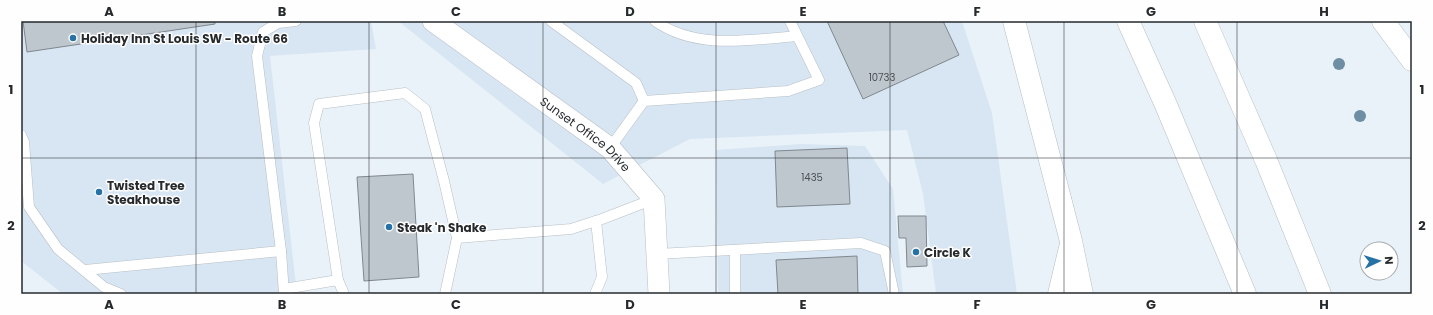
<svg xmlns="http://www.w3.org/2000/svg" width="1433" height="315" font-family="Poppins,sans-serif">
<style>
.built{fill:#d8e6f3}
.building{fill:#bfc7ce;stroke:#80878e}
.lines{fill:none;stroke-linecap:round;stroke-linejoin:round}
.lane-casing{stroke:#b7bfc6;stroke-width:11}
.street-casing{stroke:#b7bfc6;stroke-width:22}
.highway-casing{stroke:#b7bfc6;stroke-width:23}
.lane{stroke:#fff;stroke-width:10}
.street{stroke:#fff;stroke-width:21}
.highway{stroke:#fff;stroke-width:22}
.tree{fill:#6e8ea3}
.grid{fill:none;stroke:#262a2c;stroke-width:1;stroke-opacity:0.55}
.poi-dot{fill:#2772a5;stroke:#fefefe;stroke-width:1.5}
.labels{text-anchor:middle;dominant-baseline:central;stroke-width:3;stroke-linejoin:round;paint-order:stroke}
.number-label{font-size:10px;fill:#4c5154}
.poi-label{font-size:12px;font-weight:bold;fill:#262a2c;stroke:#fefefe;text-anchor:start}
.street-label{font-size:12px;fill:#262a2c;stroke:#fefefe}
.neatline{fill:none;stroke:#262a2c;stroke-width:1.5}
.grid-label{font-size:13px;text-anchor:middle;font-weight:bold;fill:#262a2c}
</style>
<rect width="100%" height="100%" fill="#eaf2f9"/>
<g class="built">
<path d="M21,21H371L376,49L270,56L297,294H63L21,261Z"/>
<path d="M398,21H962L992,113L1017,294H936L923,194L907,130L690,139L603,184Z"/>
<path d="M801,144L865,146L893,189L903,294H718L716,150Z"/>
</g>
<g class="building">
<path d="M23,21H215V24L27,52Z"/>
<path d="M827,21H943L959,55L863,99Z"/>
<path d="M847,148L850,204L777,207L775,151Z"/>
<path d="M413,174L419,277L364,281L357,177Z"/>
<path d="M898,216H926L927,266L907,267L906,238H899Z"/>
<path d="M857,256L858,294H778L776,260Z"/>
</g>
<g class="lines">
<defs>
<g id="lane">
<path d="M551,21L636,83L644,101"/>
<path d="M655,21C696,50 750,40 797,36"/>
<path d="M21,135L24,142L29,207L58,249L104,287L121,294"/>
<path d="M610,148L644,101L788,91L819,80L790,21"/>
<path d="M735,250V294"/>
<path d="M657,254L861,243L885,251L894,294"/>
<path d="M85,270L281,251"/>
<path d="M338,280L344,294"/>
<path d="M284,289L338,280L314,123L319,104L405,93L425,109L444,181L457,238L571,229L602,219L654,199"/>
<path d="M284,294L281,251L257,56L263,32L278,23L296,21"/>
<path d="M445,294L457,238"/>
<path d="M595,294L602,277L596,221"/>
</g>
<g id="street">
<path id="s1" d="M433,21L610,148L654,199L659,294"/>
</g>
<g id="highway">
<path d="M1014,21L1071,241L1082,294"/>
<path d="M1128,21L1166,105L1245,294"/>
<path d="M1205,21L1266,160L1320,294"/>
<path d="M1383,21L1412,60"/>
<path d="M1059,294L1070,248"/>
</g>
</defs>
<use href="#lane" class="lane-casing"/>
<use href="#street" class="street-casing"/>
<use href="#highway" class="highway-casing"/>
<use href="#lane" class="lane"/>
<use href="#street" class="street"/>
<use href="#highway" class="highway"/>
</g>
<g class="tree">
<circle cx="1339" cy="64" r="6"/>
<circle cx="1360" cy="116" r="6"/>
</g>
<path class="grid" d="M196,21V294M369,21V294M543,21V294M716,21V294M890,21V294M1064,21V294M1237,21V294M21,158H1412"/>
<g class="poi-dot">
<circle cx="73" cy="38" r="4"/>
<circle cx="99" cy="192" r="4"/>
<circle cx="389" cy="227" r="4"/>
<circle cx="916" cy="252" r="4"/>
</g>
<g class="labels">
<g class="number-label">
<text x="882" y="77">10733</text>
<text x="812" y="177">1435</text>
</g>
<g class="poi-label">
<text x="81" y="38">Holiday Inn St Louis SW - Route 66</text>
<text x="107" y="185">Twisted Tree<tspan x="107" dy="14">Steakhouse</tspan></text>
<text x="397" y="227">Steak 'n Shake</text>
<text x="924" y="252">Circle K</text>
</g>
<g class="street-label">
<text stroke="none"><textPath href="#s1" startOffset="190">Sunset Office Drive</textPath></text>
</g>
</g>
<rect width="1433" height="315" fill="none" stroke="#fefefe" stroke-width="44"/>
<g transform="translate(1379 261) rotate(86)"><circle r="19" fill="#fefefe" stroke="#a8a9aa"/>
<path d="M0-3L7 15L0 10L-7 15Z" fill="#2772a5"/>
<text y="-6" font-size="11" font-weight="bold" text-anchor="middle" fill="#262a2c">N</text>
</g>
<rect x="22" y="22" width="1389" height="271" class="neatline"/>
<g class="grid-label">
<text x="109" y="16">A</text>
<text x="282" y="16">B</text>
<text x="456" y="16">C</text>
<text x="630" y="16">D</text>
<text x="803" y="16">E</text>
<text x="977" y="16">F</text>
<text x="1151" y="16">G</text>
<text x="1324" y="16">H</text>
<text x="11" y="94">1</text>
<text x="1422" y="94">1</text>
<text x="11" y="230">2</text>
<text x="1422" y="230">2</text>
<text x="109" y="309">A</text>
<text x="282" y="309">B</text>
<text x="456" y="309">C</text>
<text x="630" y="309">D</text>
<text x="803" y="309">E</text>
<text x="977" y="309">F</text>
<text x="1151" y="309">G</text>
<text x="1324" y="309">H</text>
</g>
</svg>
